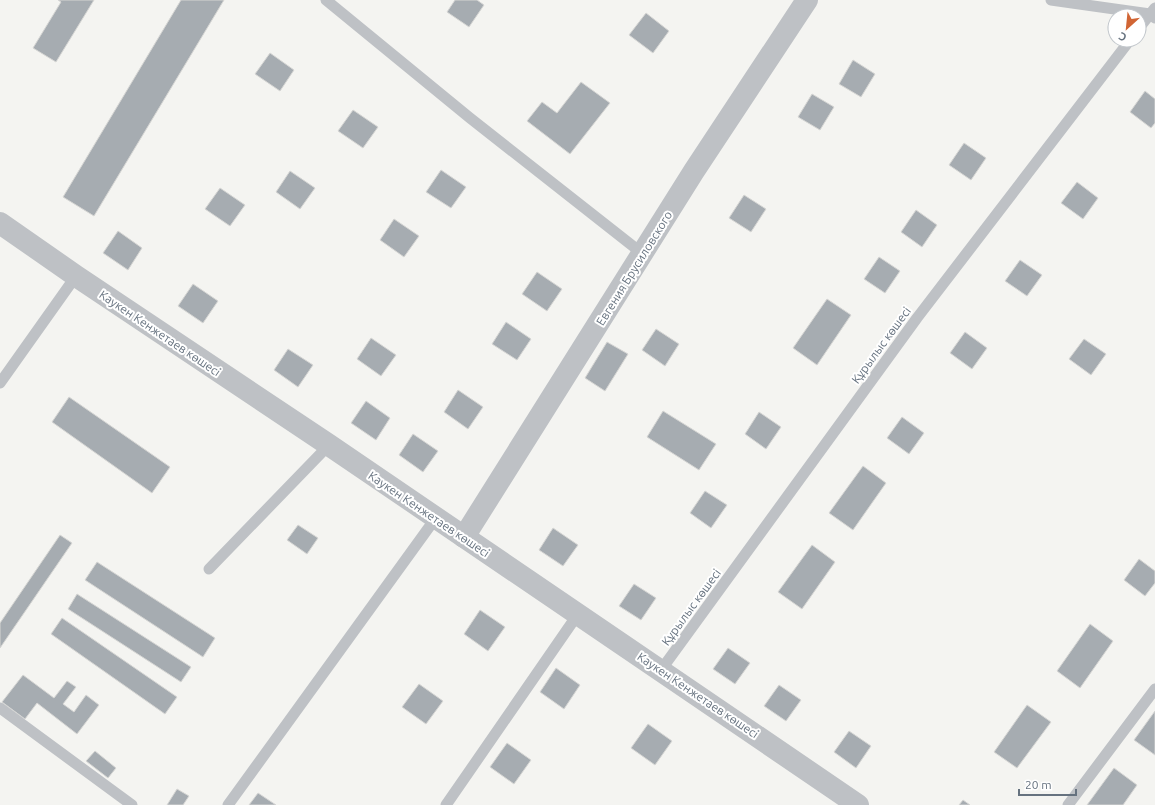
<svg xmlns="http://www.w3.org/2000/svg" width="1155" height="805" font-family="Ubuntu,sans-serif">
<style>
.building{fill:#a6acb1;stroke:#d6d6d4}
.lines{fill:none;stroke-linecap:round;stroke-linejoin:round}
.lane{stroke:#bec1c5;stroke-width:11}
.street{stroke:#bec1c5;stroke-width:22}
.labels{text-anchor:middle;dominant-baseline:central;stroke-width:4;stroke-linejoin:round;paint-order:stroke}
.street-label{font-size:12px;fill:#66727f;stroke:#fff}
</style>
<rect width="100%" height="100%" fill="#f4f4f1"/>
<g class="building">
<path d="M58,0H94L56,62L33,48L61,2Z"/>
<path d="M181,0H224L94,216L63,197Z"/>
<path d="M455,0H477L484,5L469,27L447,12Z"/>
<path d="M646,13L669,31L653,53L629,35Z"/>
<path d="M270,53L294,70L280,91L255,74Z"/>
<path d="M853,60L875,74L861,97L839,84Z"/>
<path d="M581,82L610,103L570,154L527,121L542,102L557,113Z"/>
<path d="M1145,91L1155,99V123L1151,128L1130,112Z"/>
<path d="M812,94L834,107L820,130L798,117Z"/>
<path d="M353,110L378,127L363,148L338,131Z"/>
<path d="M964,143L986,158L971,180L949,165Z"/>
<path d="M441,170L466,187L451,208L426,192Z"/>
<path d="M290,171L315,188L300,209L276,192Z"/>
<path d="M1077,182L1098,198L1083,219L1061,203Z"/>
<path d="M220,188L245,205L230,226L205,209Z"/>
<path d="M744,195L766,209L751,232L729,218Z"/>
<path d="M916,210L937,225L922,247L901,232Z"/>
<path d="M394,219L419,236L404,257L380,240Z"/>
<path d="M118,231L142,248L128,270L103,253Z"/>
<path d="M879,257L900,271L885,293L864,279Z"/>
<path d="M1020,260L1042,275L1027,296L1005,281Z"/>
<path d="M537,272L562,289L547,311L522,294Z"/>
<path d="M193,284L218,301L203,323L178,306Z"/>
<path d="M827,299L851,315L817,365L793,348Z"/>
<path d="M506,322L531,339L517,360L492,344Z"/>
<path d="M656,329L679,344L665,366L642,350Z"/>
<path d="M965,332L987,348L972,369L950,353Z"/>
<path d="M371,338L396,355L381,376L357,359Z"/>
<path d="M1084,339L1106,354L1091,375L1069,359Z"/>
<path d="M607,342L628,354L605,391L585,378Z"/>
<path d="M288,349L313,365L298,387L274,370Z"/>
<path d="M458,390L483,407L468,429L444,412Z"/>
<path d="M69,397L170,467L152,493L52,422Z"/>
<path d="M366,401L390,418L376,440L351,423Z"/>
<path d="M663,411L716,444L699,470L647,437Z"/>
<path d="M759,412L781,427L766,449L745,434Z"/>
<path d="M902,417L924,433L909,454L887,438Z"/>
<path d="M413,434L438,451L423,472L399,455Z"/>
<path d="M863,466L886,483L853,530L829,513Z"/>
<path d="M705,491L727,505L711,528L690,513Z"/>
<path d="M298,525L318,538L307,554L287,540Z"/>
<path d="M553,528L578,545L563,566L539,550Z"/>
<path d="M60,535L72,543L0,648V623Z"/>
<path d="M812,545L835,562L802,609L778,592Z"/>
<path d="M1139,559L1155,571V583L1145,596L1124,580Z"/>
<path d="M97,562L215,638L203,657L85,580Z"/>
<path d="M634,584L656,598L641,620L619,606Z"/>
<path d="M77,594L191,667L181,682L68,609Z"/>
<path d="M480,610L505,627L488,651L464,634Z"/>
<path d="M62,618L177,697L165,714L51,634Z"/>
<path d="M1090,624L1113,641L1080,688L1057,671Z"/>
<path d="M728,648L750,663L735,684L713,669Z"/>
<path d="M556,668L580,685L564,709L540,692Z"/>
<path d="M23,675L54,698L67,681L76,687L63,704L74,712L86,695L99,705L77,734L37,703L25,719L2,702Z"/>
<path d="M419,684L443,701L426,724L402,707Z"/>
<path d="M779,685L801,700L786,721L764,706Z"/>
<path d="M1027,705L1051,722L1017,768L994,752Z"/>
<path d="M1155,711V755L1134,740Z"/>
<path d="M648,724L672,741L655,765L631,748Z"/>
<path d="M849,731L871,746L856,768L834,752Z"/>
<path d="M507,743L531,760L514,784L490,767Z"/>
<path d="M95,751L116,768L108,778L86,761Z"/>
<path d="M1114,768L1137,785L1123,805H1087Z"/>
<path d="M177,789L189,796L183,805H167Z"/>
<path d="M258,793L276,805H249Z"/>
<path d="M963,800L970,805H959Z"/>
</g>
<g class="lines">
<g class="lane">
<path d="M326,0L470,118L643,254"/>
<path d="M1051,0L1150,14L1155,18"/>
<path d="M1139,28L1155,8"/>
<path d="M0,383L76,276"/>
<path d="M209,569L329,445"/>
<path d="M661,670L917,318L1130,40"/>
<path d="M0,708L132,805"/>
<path d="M228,805L435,519"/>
<path d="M446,805L578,614"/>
<path d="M1068,805L1155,689"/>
</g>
<g class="street">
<path d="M0,223L76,276L329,445L858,805"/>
<path d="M464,537L694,171L807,0"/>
</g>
</g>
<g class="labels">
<g class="street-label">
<text transform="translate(634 268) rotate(-58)">Евгения Брусиловского</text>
<text transform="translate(160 333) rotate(34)">Каукен Кенжетаев көшесі</text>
<text transform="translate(881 345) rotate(-54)">Құрылыс көшесі</text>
<text transform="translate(429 514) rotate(34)">Каукен Кенжетаев көшесі</text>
<text transform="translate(691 607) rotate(-54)">Құрылыс көшесі</text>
<text transform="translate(698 695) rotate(34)">Каукен Кенжетаев көшесі</text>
</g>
</g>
<g transform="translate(1127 28) rotate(207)"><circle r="19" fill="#ffffff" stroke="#c2c7cc"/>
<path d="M0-3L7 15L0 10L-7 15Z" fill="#d16534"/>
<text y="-6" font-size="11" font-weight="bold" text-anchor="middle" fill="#66727f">С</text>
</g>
<path d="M1019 789v6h57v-6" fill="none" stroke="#66727f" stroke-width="2"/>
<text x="1025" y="789" font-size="12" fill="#66727f" stroke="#ffffff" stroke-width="3" paint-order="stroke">20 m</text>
</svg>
